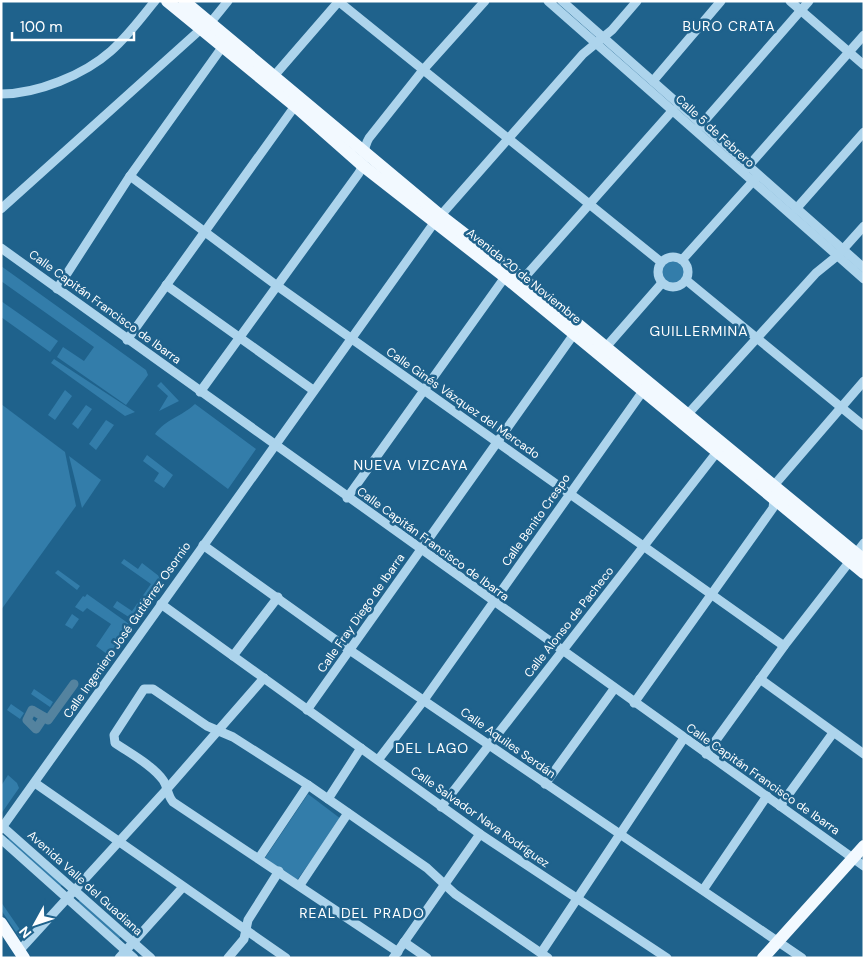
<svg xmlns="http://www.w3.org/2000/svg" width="865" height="959" font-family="'DM Sans',sans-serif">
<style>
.green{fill:#337daa}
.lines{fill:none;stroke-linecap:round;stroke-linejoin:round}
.canal{stroke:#54839f;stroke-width:9}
.minor{stroke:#add4ec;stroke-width:9}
.major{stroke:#f2f9ff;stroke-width:12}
.labels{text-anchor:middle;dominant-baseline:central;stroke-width:5;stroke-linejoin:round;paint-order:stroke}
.street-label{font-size:12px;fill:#fff;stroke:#1f628c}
.neighbourhood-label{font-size:14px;letter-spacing:1px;fill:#fff;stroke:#1f628c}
</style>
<rect width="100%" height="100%" fill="#1f628c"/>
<g class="green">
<circle cx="673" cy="272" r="11"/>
<path d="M1,266L146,370L148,375L126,405L57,357L63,347L84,361L94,347L1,281Z"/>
<path d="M1,301L58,341L50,352L1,317Z"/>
<path d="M54,359L135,412L125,416L51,363Z"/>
<path d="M161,382L179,401L159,411L168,396L157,386Z"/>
<path d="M65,390L72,396L55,420L48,415Z"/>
<path d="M1,404L65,452L76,506L1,610Z"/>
<path d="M195,404L256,449L228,489L155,434C166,419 181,417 195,404Z"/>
<path d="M86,405L92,409L78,429L72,424Z"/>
<path d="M106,420L114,425L96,450L89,444Z"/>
<path d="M147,455L173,475L164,488L154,481L159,473L143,461Z"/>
<path d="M69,456L101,480L82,508Z"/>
<path d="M124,559L138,569L142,563L164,580L135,621L113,607L117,601L132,611L151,584L121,563Z"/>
<path d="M58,570L80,586L77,590L55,573Z"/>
<path d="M87,594L132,626L111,657L96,646L111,624L87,608L83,612L75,607L83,596L85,597Z"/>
<path d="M72,614L79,619L72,629L65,625Z"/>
<path d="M34,689L53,702L50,707L31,694Z"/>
<path d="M11,704L24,713L20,719L7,710Z"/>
<path d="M8,775L17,783L19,788L1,814V786Z"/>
<path d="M308,794L341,819L297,880L265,858Z"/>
<path d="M9,838L63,884L60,887L7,841Z"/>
<path d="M80,900L121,936L119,939L78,902Z"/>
<path d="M1,902L23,934L20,938L1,910Z"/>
</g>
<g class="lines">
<g class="canal">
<path d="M32,710L44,717L36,729L27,720Z"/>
<path d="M44,717L48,720L74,684"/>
</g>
<g class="minor">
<path d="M338,1L661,262"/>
<path d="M548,1L864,279"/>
<path d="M562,1L864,268"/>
<path d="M790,1L864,65"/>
<path d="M211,22L228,1"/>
<path d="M274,76L339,1"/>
<path d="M653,81L721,1"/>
<path d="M1,94C37,94 84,75 111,51C128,36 141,18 155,1"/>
<path d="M699,127L809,1"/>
<path d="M744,171L864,35"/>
<path d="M130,176L276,285L784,646"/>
<path d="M1,209L201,29"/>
<path d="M796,209L864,132"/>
<path d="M1,248L864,866"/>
<circle cx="673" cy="272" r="15"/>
<path d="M682,260L755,179"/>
<path d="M523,279L673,110"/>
<path d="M686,280L864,426"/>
<path d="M166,285L313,390"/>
<path d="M57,289L130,176L223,46"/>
<path d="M127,340L295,106"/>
<path d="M606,347L662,283"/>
<path d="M200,392L359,173C367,160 361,151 369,138L423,70L485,1"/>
<path d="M687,415L816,273L837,256L864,226"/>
<path d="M347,498L505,277"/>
<path d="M203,545L351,651L802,958"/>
<path d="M161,604L480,834L667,958"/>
<path d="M233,656L278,597"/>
<path d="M760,679L864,754"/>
<path d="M634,703L773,508L776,483L864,381"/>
<path d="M307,710L574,334"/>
<path d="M706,754L784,646L864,543"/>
<path d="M378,760L424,700L643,391"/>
<path d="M35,783L286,958"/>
<path d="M545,784L614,689"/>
<path d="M328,799L361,748"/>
<path d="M780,806L833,733"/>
<path d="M441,807L717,452"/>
<path d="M3,827L151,958"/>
<path d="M1,829L434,223L583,54L612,30L637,1"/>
<path d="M1,839L134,958"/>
<path d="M259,858L308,785"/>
<path d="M300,885L348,813"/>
<path d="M703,890L767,796"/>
<path d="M404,942L427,958"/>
<path d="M19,951L167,789L264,678"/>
<path d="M398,952L173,802C167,795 168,787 163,780C152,765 131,754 115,743L114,735L144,689H153L207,726L233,737L308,785L427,868L455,894L548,958"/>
<path d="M541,953L684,738"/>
<path d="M119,958L183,887"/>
<path d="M228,958L244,939L248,920L279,871"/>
<path d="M393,958L480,834"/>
</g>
<g class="major">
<path d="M167,1L295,106L363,166L505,277L864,573"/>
<path d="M184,1L440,215L523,279L864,560"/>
<path d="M1,923L24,958"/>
<path d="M763,958L864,846"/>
</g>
</g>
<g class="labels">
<g class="street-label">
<text transform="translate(715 131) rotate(42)">Calle 5 de Febrero</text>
<text transform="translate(524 276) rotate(39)">Avenida 20 de Noviembre</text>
<text transform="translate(105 307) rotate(36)">Calle Capitán Francisco de Ibarra</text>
<text transform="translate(463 403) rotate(35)">Calle Ginés Vázquez del Mercado</text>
<text transform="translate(536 520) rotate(-55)">Calle Benito Crespo</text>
<text transform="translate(433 544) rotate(36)">Calle Capitán Francisco de Ibarra</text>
<text transform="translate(361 613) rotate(-55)">Calle Fray Diego de Ibarra</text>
<text transform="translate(569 622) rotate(-52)">Calle Alonso de Pacheco</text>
<text transform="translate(127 630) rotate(-55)">Calle Ingeniero José Gutiérrez Osornio</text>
<text transform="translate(508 743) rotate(35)">Calle Aquiles Serdán</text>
<text transform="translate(763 779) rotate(35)">Calle Capitán Francisco de Ibarra</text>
<text transform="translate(480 817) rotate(35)">Calle Salvador Nava Rodríguez</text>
<text transform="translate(85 883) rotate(42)">Avenida Valle del Guadiana</text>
</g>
<g class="neighbourhood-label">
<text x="729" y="26">BURO CRATA</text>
<text x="699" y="331">GUILLERMINA</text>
<text x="411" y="465">NUEVA VIZCAYA</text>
<text x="432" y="748">DEL LAGO</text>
<text x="362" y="913">REAL DEL PRADO</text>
</g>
</g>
<rect width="865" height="959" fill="none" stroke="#ffffff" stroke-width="5"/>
<g transform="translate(35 924) rotate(230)" stroke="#1f628c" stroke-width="4" paint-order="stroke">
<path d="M0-4L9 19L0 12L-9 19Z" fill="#ffffff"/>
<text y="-8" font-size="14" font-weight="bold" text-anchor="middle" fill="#ffffff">N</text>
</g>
<path d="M12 32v8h122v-8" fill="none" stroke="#ffffff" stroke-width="2.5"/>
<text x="20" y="32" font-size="15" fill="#ffffff" stroke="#1f628c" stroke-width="4" paint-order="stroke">100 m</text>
</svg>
